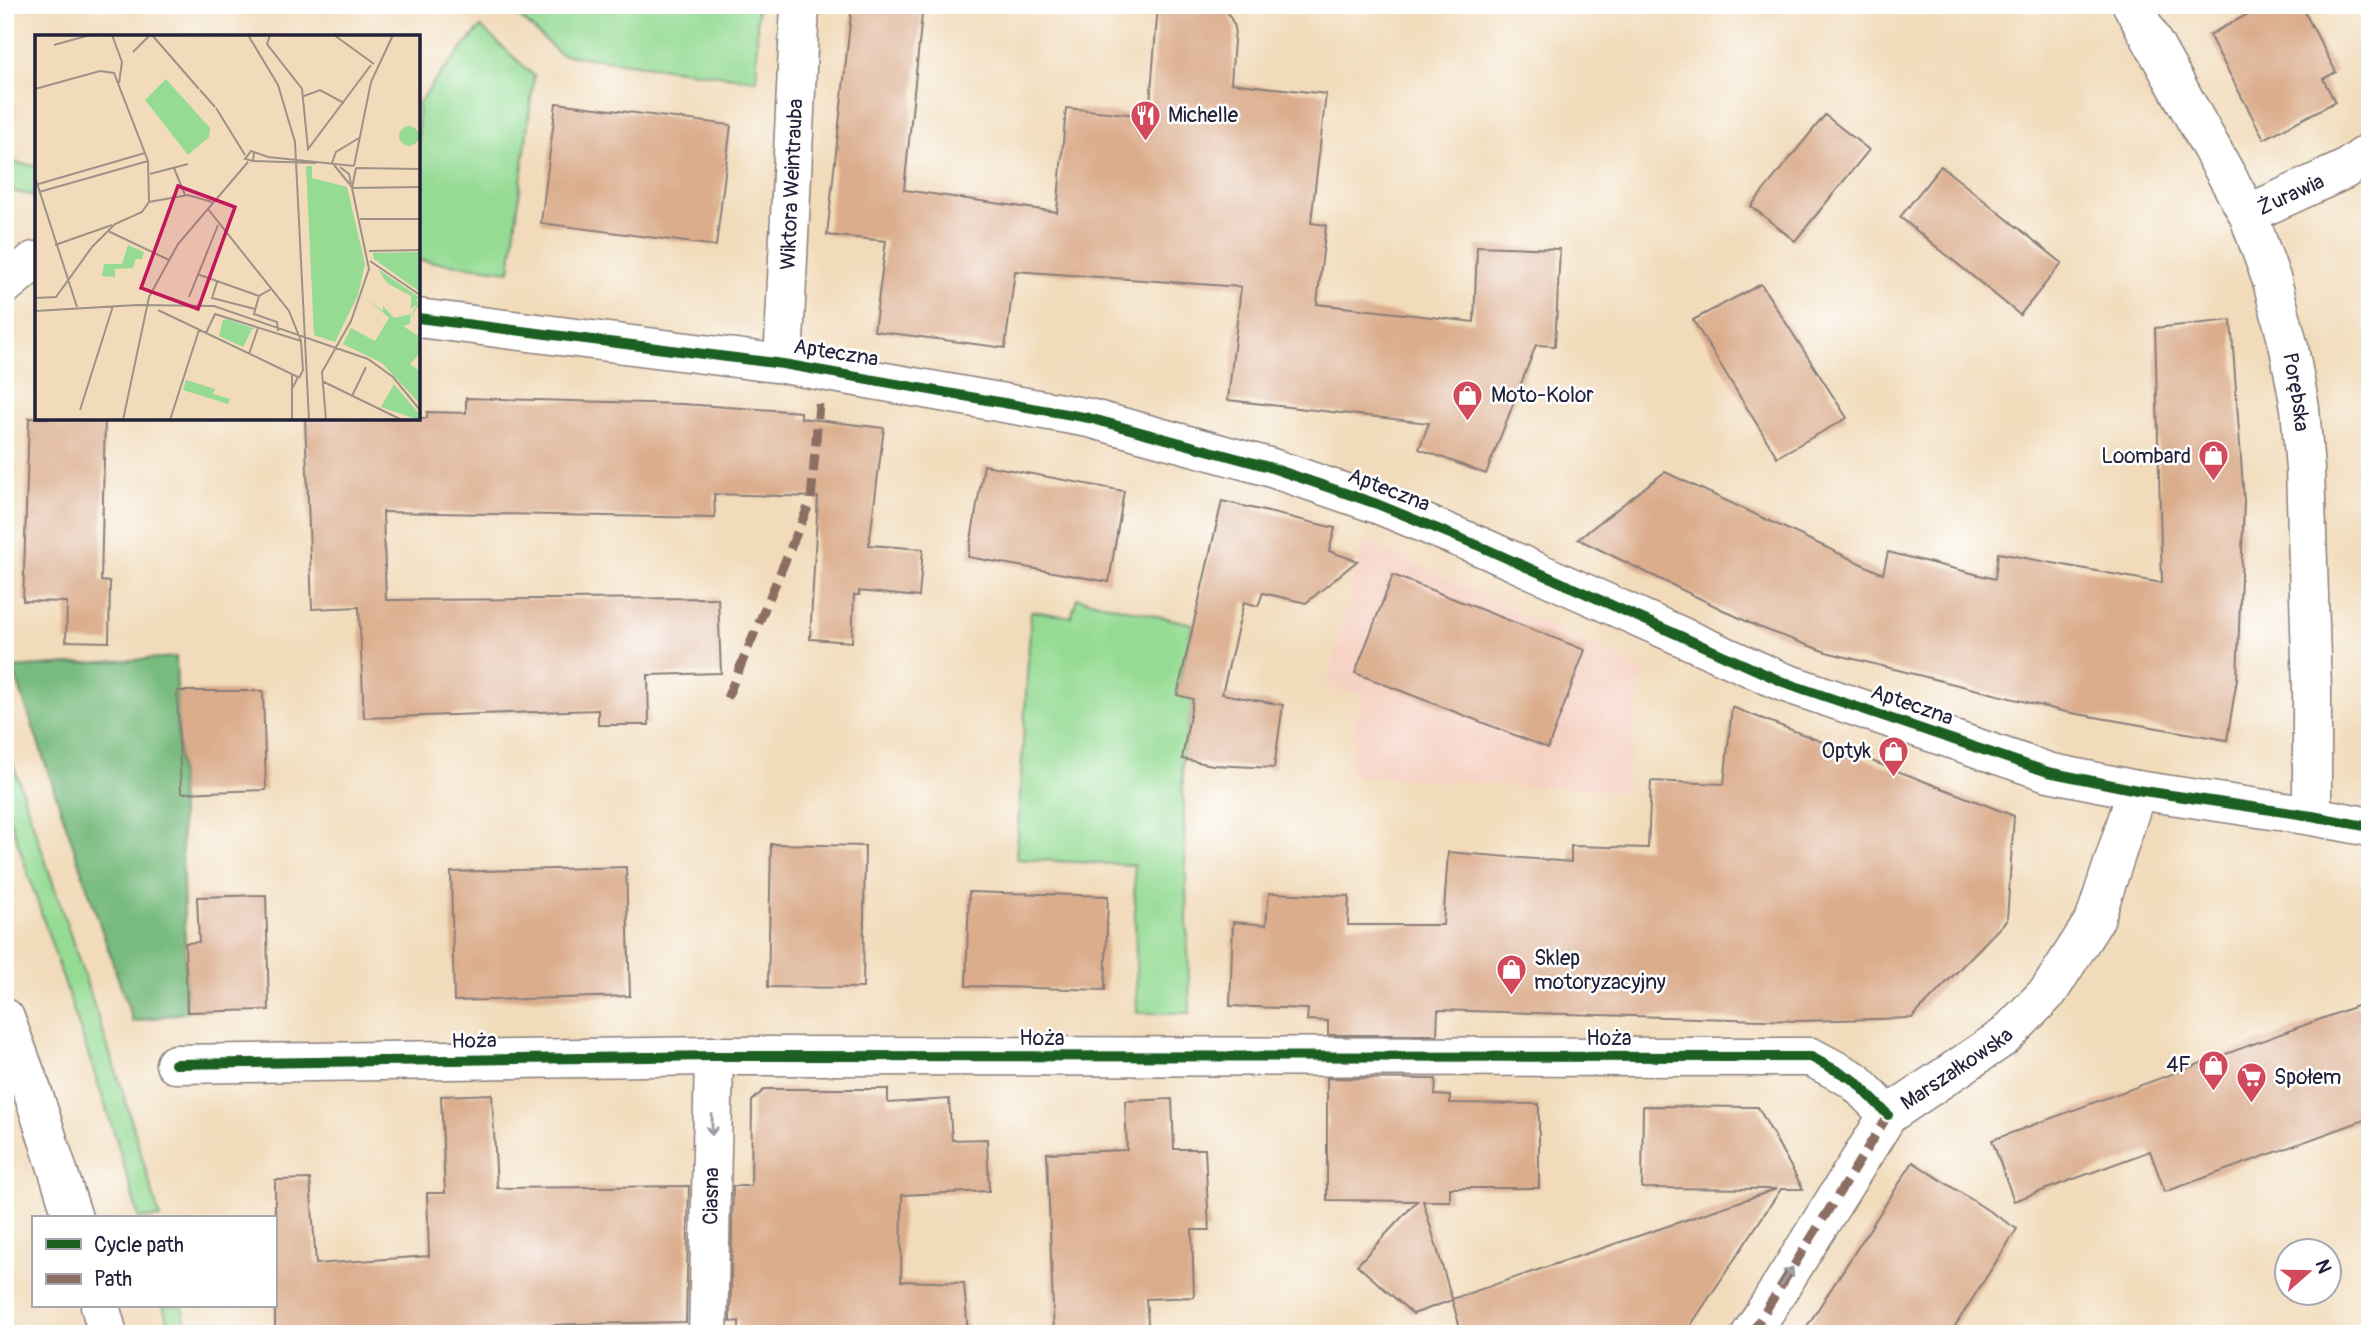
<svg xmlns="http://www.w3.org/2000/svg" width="2375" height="1339" font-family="Pangolin,sans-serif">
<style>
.built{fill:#f6d2c3}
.green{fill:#96db94;stroke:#5c7e68;stroke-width:2}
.forest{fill:#78bb7e;stroke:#4d6e5c;stroke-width:2}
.building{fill:#dbad8d}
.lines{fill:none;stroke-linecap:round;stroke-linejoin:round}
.street-casing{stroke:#8a7e7a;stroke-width:41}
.secondary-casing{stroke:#8a7e7a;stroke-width:41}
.street{stroke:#fff;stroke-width:38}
.secondary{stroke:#fff;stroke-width:38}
.quiet{stroke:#8d6e63;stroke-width:9;stroke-dasharray:18 9;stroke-linecap:butt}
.cycleway-casing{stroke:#fff;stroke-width:15}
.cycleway{stroke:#1b5e20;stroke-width:10}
.oneway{stroke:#9c9ca7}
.labels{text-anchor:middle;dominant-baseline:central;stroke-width:5;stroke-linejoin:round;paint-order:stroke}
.poi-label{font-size:21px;fill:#22223b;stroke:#fff;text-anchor:start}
.street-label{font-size:21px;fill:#22223b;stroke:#fff}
.inset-road{fill:none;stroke:#9e9187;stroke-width:2}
.view{fill:#c2185b;fill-opacity:0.15;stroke:#c2185b;stroke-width:3.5}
.inset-edge{fill:none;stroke:#22223b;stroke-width:3.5}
</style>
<rect width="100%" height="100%" fill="#fff"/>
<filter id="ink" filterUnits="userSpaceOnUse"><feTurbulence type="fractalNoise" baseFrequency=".0143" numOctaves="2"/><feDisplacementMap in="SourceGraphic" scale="14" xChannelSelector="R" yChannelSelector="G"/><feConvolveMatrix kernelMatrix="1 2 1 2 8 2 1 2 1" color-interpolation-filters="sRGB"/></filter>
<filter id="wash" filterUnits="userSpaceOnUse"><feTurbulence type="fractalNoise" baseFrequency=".00686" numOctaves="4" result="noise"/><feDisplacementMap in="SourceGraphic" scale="28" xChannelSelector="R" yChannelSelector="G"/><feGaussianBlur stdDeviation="1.57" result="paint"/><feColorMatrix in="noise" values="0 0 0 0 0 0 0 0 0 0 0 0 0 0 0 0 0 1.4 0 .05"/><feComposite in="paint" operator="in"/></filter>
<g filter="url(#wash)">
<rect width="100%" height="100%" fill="#f1dbba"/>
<path class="built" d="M1364,540L1642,671L1625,792L1350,775L1359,694L1326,688Z"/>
<g class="green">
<path d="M507,5H757V80L560,54Z"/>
<path d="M481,27L534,76L510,271L418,260V104L438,77Z"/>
<path d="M5,162L37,166V196L5,190Z"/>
<path d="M1077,598L1193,624L1177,694L1193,699L1182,759L1190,1013H1137L1134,865L1016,859L1031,611L1071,617Z"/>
<path d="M5,740L121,1086L160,1218H139L117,1141L5,804Z"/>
<path d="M163,1306H182L188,1334H171Z"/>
</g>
<path class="forest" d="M176,657L187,1012L133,1022L13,668Z"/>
<g id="blocks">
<g class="building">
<path d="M852,5H923L904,190L1057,212L1066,108L1149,116L1158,5H1224L1235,27L1231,83L1326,94L1311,223L1326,225L1317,304L1474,322L1477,246L1560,249L1555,346L1536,345L1486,474L1419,449L1429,423L1228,400L1241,287L1015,271L1005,348L874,331L886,241L827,235Z"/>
<path d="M2265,5H2301L2336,72L2323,79L2335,102L2264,139L2209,35Z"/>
<path d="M556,103L731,125L716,246L541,223Z"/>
<path d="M1825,115L1869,150L1795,241L1751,206Z"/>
<path d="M1941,166L2062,263L2020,315L1900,217Z"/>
<path d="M1761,284L1847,418L1777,457L1693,320Z"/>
<path d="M2231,320L2244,501L2237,679L2227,740L2066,712L1826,652L1756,626L1578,539L1665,472L1883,574L1888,552L1995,579L1998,553L2162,583L2155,328Z"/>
<path d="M466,398L682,404L801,412V418L884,428L869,545L923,549L919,597L859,591V595H854L852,642L810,639L818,497L714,494L715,518L383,512L386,600L718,598L721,673L648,675L649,725H598V710L364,718L359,607L312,609L305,418H427V412L466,413Z"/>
<path d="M29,418H105L101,581L110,582L109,642L66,641L67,602L23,601Z"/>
<path d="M984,465L1124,491L1109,582L968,557Z"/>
<path d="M1222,501L1335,528L1329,551L1357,561L1306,603L1263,593L1258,606L1244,602L1222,694L1283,705L1274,768L1213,765L1182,759L1193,699L1177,695Z"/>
<path d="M1393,575L1585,650L1548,748L1355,673Z"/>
<path d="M177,691H263L266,790L181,793Z"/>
<path d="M1732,707L2014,816L2007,920L1912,1018L1799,1021L1438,1010L1437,1035H1328V1021L1307,1020L1308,1009L1230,1006L1233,922L1266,925L1269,893L1349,896L1348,925H1443L1448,852L1571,862V846L1648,848L1651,781L1724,784Z"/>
<path d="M771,844L865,846L863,988L768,987Z"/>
<path d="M626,867L630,996L454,1001L451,872Z"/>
<path d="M969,892L1108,896L1105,990L966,986Z"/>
<path d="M266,895L269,1010L187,1012L185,943L199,942L197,897Z"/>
<path d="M2370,1001V1118L2165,1192L2150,1151L2014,1201L1992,1140Z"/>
<path d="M1327,1078L1436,1079L1435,1095L1450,1096V1103L1539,1104V1188H1450V1201H1423L1452,1299L1777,1189L1642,1188L1643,1106L1758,1107L1803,1189H1781L1685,1334H1462L1452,1300L1413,1314L1357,1265L1417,1201L1327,1200Z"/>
<path d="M765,1089H888V1103L949,1099L952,1140L987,1139L989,1191L902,1195L901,1281L964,1283L968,1334H739V1321L730,1322L733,1186H751L752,1101Z"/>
<path d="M492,1094L497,1188L689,1186L686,1322L573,1324L500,1329V1334H275V1180L310,1179L316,1264L429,1256L427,1193H445L441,1096Z"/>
<path d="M1172,1099L1174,1149H1205L1209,1230H1192L1194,1297L1146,1299L1149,1334H1054L1047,1153L1127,1150L1125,1101Z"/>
<path d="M1913,1162L2017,1229L1950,1334H1802Z"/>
</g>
</g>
</g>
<g filter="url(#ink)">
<use href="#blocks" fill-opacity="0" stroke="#8a7e7a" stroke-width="2"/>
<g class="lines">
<defs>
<g id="street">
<path id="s1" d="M2248,214L2344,170L2370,152"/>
<path id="s2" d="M783,364L800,5"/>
<path d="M175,1064L714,1056L1811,1057L1854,1080L1888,1115"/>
<path id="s3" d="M708,1334L714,1056"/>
<path id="s4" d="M1751,1334L1888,1115L2004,1037L2049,991L2095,919L2137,790"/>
</g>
<g id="secondary">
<path id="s5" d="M2132,5L2248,214L2272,281L2289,348L2300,408L2305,469L2312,690V816"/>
<path d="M5,285L34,261"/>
<path d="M418,318L783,364L1089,418L1269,467L1377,504L1484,548L1783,682L2048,772L2137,790L2312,816L2370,827"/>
<path d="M5,1018L34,1096L73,1218"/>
<path d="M100,1306L108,1334"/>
</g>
</defs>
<use href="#street" class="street-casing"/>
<use href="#secondary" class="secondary-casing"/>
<use href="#street" class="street"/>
<use href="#secondary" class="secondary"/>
<g class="quiet">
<path d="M727,698L811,500L819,404"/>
<path d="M1751,1334L1888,1115"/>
</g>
<defs>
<g id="cycleway">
<path d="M418,318L783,364L1089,418L1269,467L1377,504L1484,548L1783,682L2048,772L2137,790L2312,816L2370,827"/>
<path d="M175,1064L714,1056L1811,1057L1854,1080L1888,1115"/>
</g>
</defs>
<use href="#cycleway" class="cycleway-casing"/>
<use href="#cycleway" class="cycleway"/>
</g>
<defs><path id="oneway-shaft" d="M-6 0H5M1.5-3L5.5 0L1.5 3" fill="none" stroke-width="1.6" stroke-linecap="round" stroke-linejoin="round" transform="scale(1.75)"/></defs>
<g class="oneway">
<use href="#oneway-shaft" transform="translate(712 1125) rotate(91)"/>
<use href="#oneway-shaft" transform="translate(1787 1276) rotate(-58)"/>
</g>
</g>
<defs>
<symbol id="restaurant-pin" viewBox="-11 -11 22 30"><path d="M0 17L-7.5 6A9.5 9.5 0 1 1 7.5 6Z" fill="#d1495b" stroke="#fff"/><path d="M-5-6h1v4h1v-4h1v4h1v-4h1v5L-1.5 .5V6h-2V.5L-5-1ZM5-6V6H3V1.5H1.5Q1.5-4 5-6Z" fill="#fff"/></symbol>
<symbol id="shop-pin" viewBox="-11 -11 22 30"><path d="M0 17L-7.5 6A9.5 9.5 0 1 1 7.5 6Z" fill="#d1495b" stroke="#fff"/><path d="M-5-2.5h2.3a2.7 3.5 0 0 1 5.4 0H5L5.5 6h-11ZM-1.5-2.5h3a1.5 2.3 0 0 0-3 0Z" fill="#fff"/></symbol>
<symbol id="supermarket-pin" viewBox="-11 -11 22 30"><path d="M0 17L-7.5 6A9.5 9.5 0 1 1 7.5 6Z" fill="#d1495b" stroke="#fff"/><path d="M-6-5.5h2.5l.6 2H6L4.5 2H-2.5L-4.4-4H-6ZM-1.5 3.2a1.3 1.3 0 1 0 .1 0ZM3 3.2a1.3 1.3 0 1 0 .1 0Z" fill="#fff"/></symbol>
</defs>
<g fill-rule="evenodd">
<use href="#restaurant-pin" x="1128" y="98" width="35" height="47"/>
<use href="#shop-pin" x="1450" y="378" width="35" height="47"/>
<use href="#shop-pin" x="2196" y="438" width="35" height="47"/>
<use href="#shop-pin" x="1876" y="734" width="35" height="47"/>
<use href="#shop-pin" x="1494" y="952" width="35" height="47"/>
<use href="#shop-pin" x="2196" y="1048" width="35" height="47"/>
<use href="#supermarket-pin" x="2234" y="1060" width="35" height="47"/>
</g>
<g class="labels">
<g class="poi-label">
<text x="1168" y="115">Michelle</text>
<text x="1491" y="395">Moto-Kolor</text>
<text x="2191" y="456" text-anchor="end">Loombard</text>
<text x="1871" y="751" text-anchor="end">Optyk</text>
<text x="1534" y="958">Sklep<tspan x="1534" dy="24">motoryzacyjny</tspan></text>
<text x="2191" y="1065" text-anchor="end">4F</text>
<text x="2274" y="1077">Społem</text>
</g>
<g class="street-label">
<text stroke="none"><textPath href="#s2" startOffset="180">Wiktora Weintrauba</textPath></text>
<text stroke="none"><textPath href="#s1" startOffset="47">Żurawia</textPath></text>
<text transform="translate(836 353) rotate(9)">Apteczna</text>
<text stroke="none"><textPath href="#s5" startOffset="424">Porębska</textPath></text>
<text transform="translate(1389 490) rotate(21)">Apteczna</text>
<text transform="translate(1912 705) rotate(19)">Apteczna</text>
<text x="1042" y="1038">Hoża</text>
<text x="1609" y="1038">Hoża</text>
<text transform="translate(474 1041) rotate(-1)">Hoża</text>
<text stroke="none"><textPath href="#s4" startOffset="341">Marszałkowska</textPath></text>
<text stroke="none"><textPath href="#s3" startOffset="138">Ciasna</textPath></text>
</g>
</g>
<g transform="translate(35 35)">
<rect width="385" height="385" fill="#f1dbba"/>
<path d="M131,44L175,93L174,102L153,120L110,65ZM364 101a10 10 0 1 1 20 0a10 10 0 1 1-20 0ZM271,131H277V143L312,152L330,229L323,260L300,307L279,300ZM93,210L109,217L107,224H101L98,233L80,234V242L67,241L69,229H87ZM385,217V257L339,224L338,218ZM343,234L385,263L381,265L385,269L378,278L380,286L377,278L383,268L376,274V261L352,248ZM331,262L343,272L342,265L343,272L348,276V271L359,283L376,279L375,289L368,291L385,302V318L375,329L385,336V369L347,328L308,309L316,293L340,306L354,283ZM188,285L191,284L221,294H217L208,312L184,301ZM151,345L180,354L178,359L195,364L193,369L148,355ZM359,349L385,380L384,385L346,372Z" fill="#96db94"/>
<path class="inset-road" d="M77,0L87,27L84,48M117,0L164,54M213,0L243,50L260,107L274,385M235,0L232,9L267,54L273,114L336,30M299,0L339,29M19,10L55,0M98,17L115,0M0,54L65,36L79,38L113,126L114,167M165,55L180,72M269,61L285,55L309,68M181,73L210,120M219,118L218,126L210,124L216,116L233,122L319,131M218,126L281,128M297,128L301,117L324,103M299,130L317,152M319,131L336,47L358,0M305,132L314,139L316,149M139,133L150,160M321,133L385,134M115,139L153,129M0,142L42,272M0,150L110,118M317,153L385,152M4,157L113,126M173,174L254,276L266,306L268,335L264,343M325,184H385M73,196L134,225M20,210L77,190M334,216L385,215M335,226L385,260M162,239L224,261M182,247L177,263L220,274M236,254L224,261L219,279L242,287L243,296M154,262L183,190M0,263L21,262L57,212L80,189L107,177L114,167L153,160L177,167M123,275L263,342L256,356M0,276L102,270L179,271L333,324L358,342L385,375M171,298L180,279L266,306M214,319L223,293M287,346L367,385M317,361L331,332M45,375L78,271M88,385L114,262L143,209L213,127M135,385L164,295M257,385V340M291,385L287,337L316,286L334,234L317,153L321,133"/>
<path class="view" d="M143,151L200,172L163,274L106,253Z"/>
<rect width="385" height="385" class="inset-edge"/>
</g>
<rect width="2375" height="1339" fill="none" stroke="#fff" stroke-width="28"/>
<rect x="32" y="1216" width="245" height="91" fill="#ffffff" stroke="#a7a7b1" stroke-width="2"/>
<rect x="46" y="1239" width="35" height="10" fill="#1b5e20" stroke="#a7a7b1" stroke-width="2"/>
<text x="94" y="1252" font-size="21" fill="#22223b">Cycle path</text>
<rect x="46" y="1274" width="35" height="10" fill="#8d6e63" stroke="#a7a7b1" stroke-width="2"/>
<text x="94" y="1286" font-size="21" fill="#22223b">Path</text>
<g transform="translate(2308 1272) rotate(70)"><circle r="33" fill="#ffffff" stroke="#a7a7b1" stroke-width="2"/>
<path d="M0-5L12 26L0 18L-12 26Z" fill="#d1495b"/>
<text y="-10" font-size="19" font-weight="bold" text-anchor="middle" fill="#22223b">N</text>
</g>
</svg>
